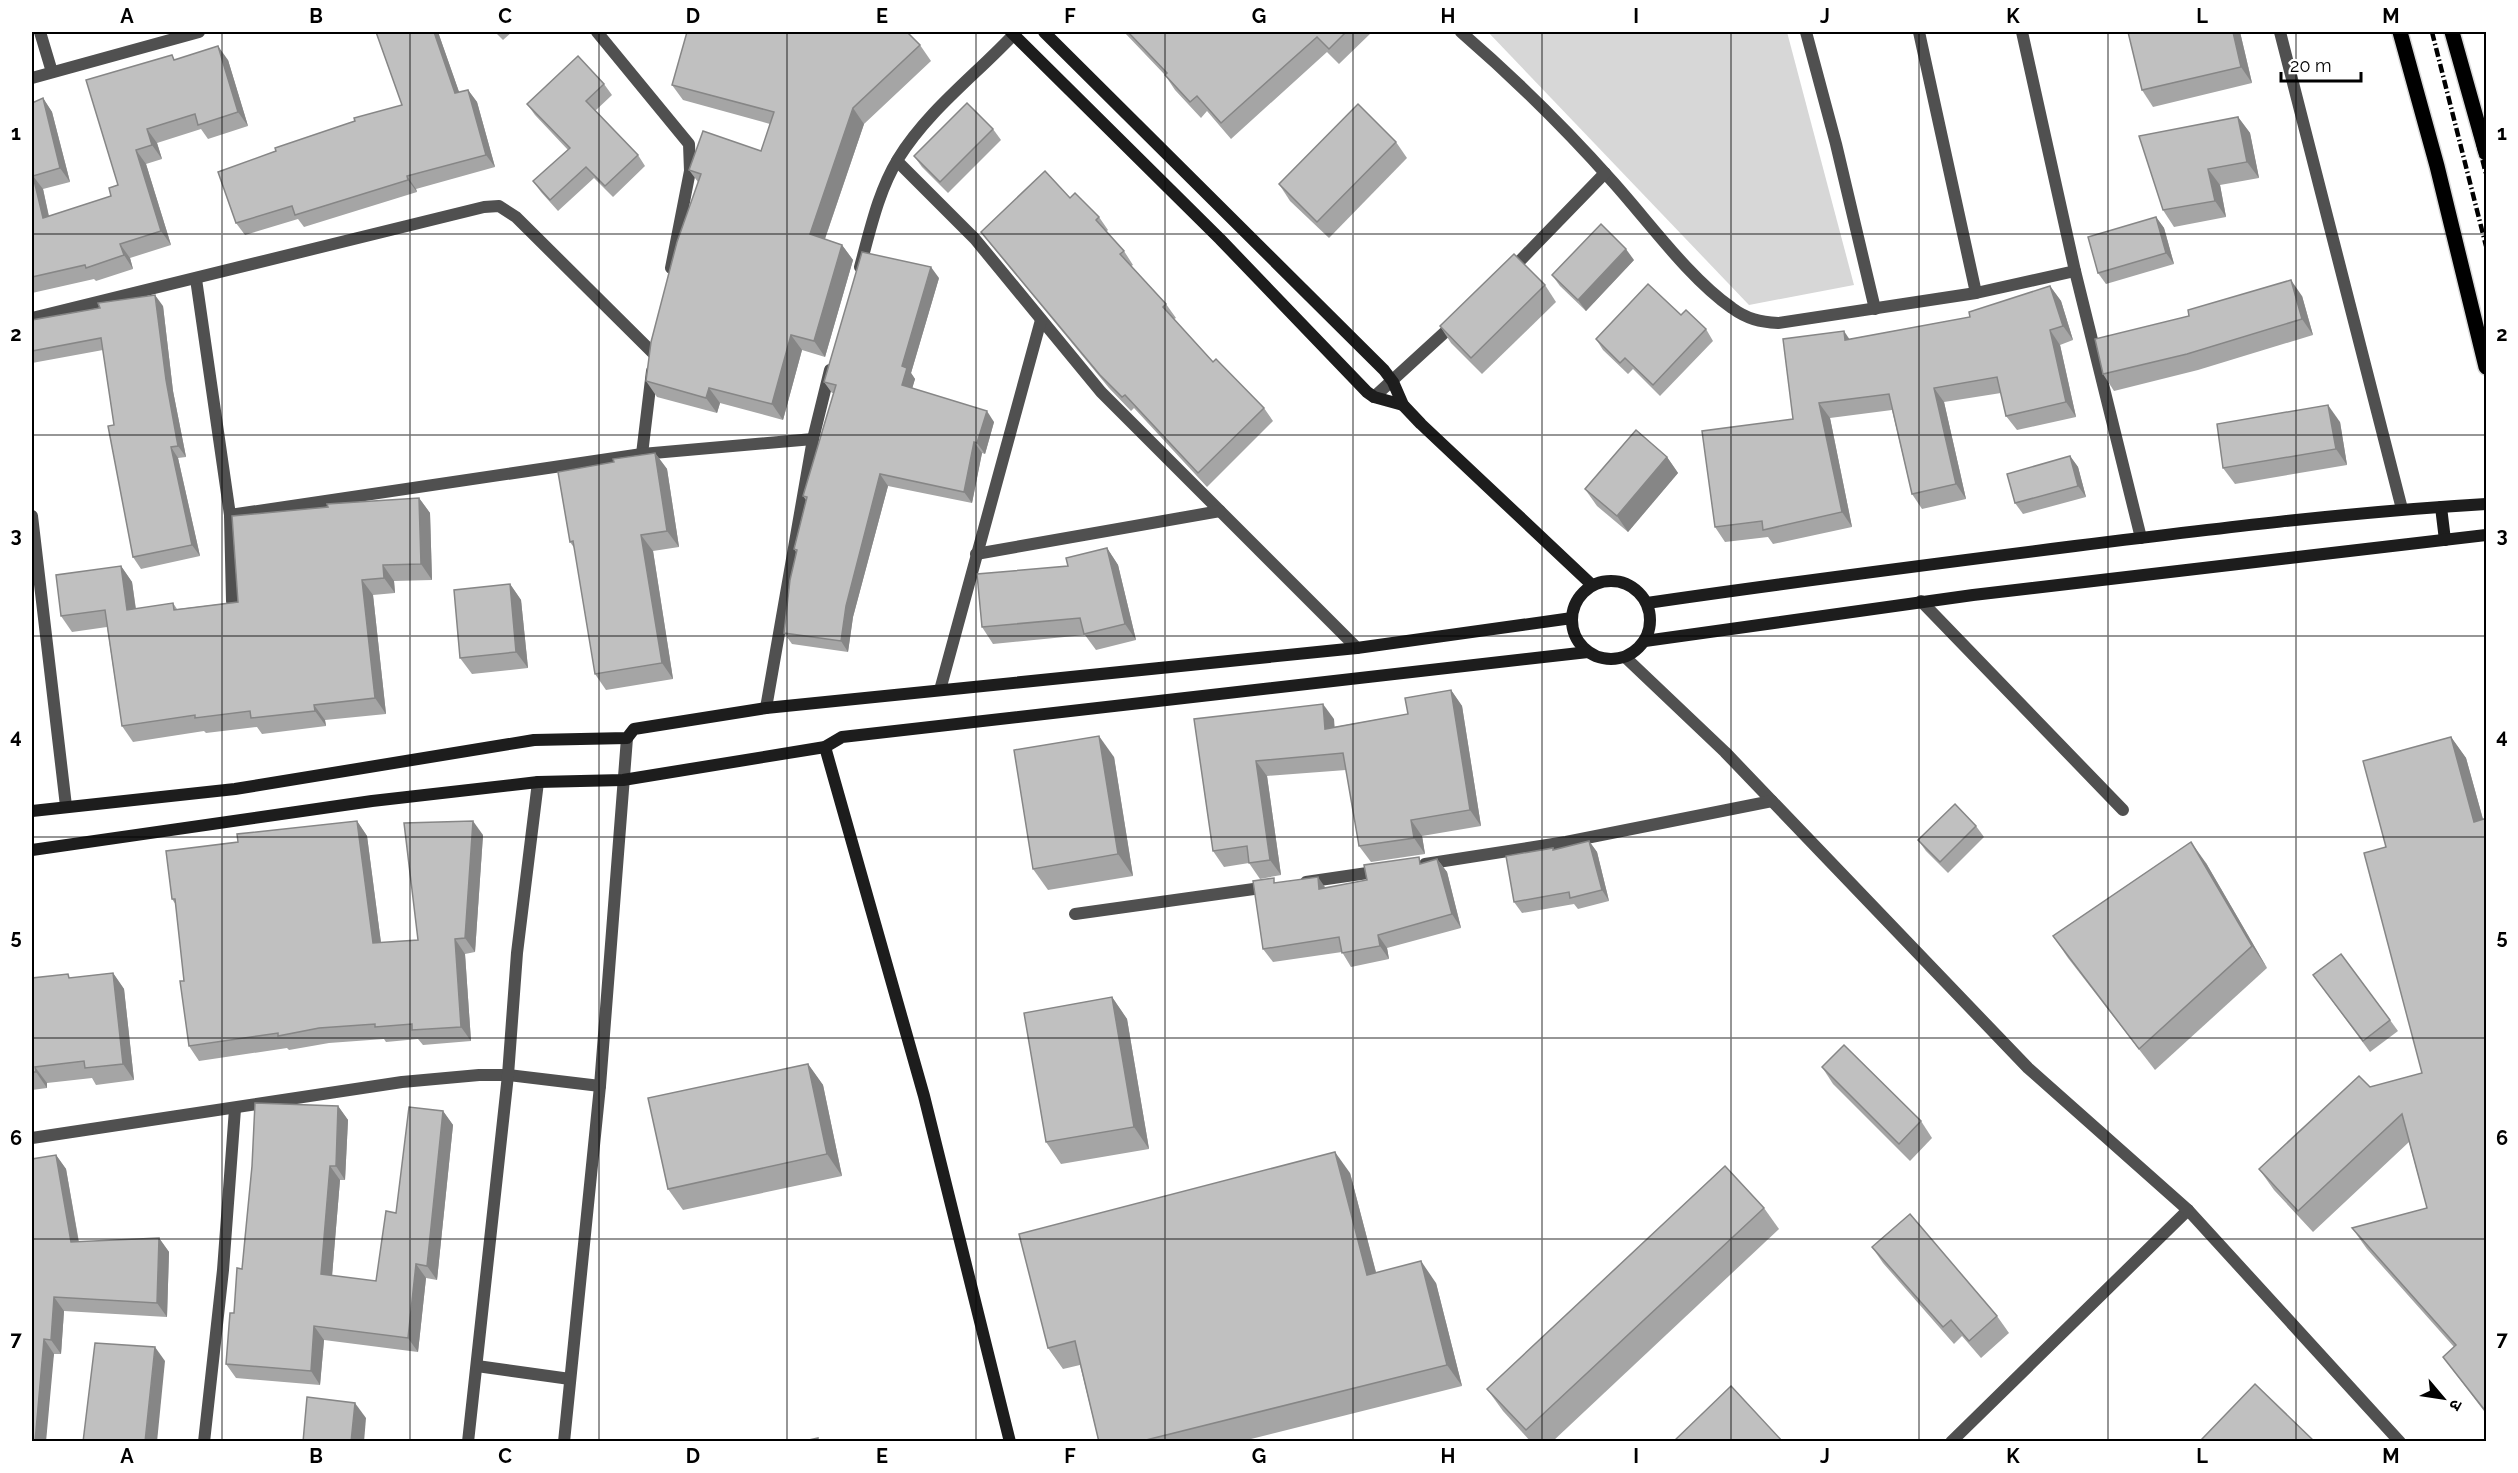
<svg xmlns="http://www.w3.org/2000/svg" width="2518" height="1473" font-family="Raleway,'Noto Sans Devanagari',sans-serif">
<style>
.green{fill:#d7d7d7}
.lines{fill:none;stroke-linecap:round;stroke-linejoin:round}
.primary-casing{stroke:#dbdbdb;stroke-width:18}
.lane{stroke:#505050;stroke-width:12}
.street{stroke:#505050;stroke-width:12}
.secondary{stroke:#1d1d1d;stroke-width:12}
.primary{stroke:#000;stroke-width:15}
.rail{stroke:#000;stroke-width:4.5;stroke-dasharray:9 3 1.5 3;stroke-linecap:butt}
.wall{fill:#a5a5a5}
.shaded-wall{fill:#868686}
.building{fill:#c0c0c0;stroke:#868686;stroke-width:1.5}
.grid{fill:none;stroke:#000;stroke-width:1.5;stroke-opacity:0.55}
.neatline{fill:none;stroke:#000;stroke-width:2}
.grid-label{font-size:20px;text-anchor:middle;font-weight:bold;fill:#000}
</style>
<rect width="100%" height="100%" fill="#fff"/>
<path class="green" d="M1488,32H1787L1854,285L1749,305Z"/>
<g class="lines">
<defs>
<g id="primary">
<path d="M2400,32L2437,166L2486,367"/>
<path d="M2452,32L2486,153"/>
</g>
</defs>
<use href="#primary" class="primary-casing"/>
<path class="lane" d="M1951,1442L2188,1210"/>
<g class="street">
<path d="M40,32L52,72"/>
<path d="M597,32L689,144L690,171L671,268"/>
<path d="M1461,32C1514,78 1566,129 1613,182C1649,222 1689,278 1732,308C1747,319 1760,322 1778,323L1976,293L2075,271"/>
<path d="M1806,32L1836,144L1875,309"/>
<path d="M1919,32L1976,293"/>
<path d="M2022,32L2075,271L2141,538"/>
<path d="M2280,32L2402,509"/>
<path d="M32,78L199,32"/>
<path d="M897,161L975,239L1101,392L1357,648"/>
<path d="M860,267C870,231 878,192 898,159C928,110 977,74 1016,32"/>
<path d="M1510,271L1605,173"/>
<path d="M196,279L230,515L232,601"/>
<path d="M32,318L484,207L499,206L516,217L654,354"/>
<path d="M1374,397L1456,322"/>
<path d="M642,454L652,371"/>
<path d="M230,515L642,454L813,439"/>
<path d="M32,516L66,806"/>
<path d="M976,554L1220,511"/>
<path d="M1921,601L2123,810"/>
<path d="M1625,657L1725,752L2028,1068L2188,1210L2400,1442"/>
<path d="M940,690L1041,320"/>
<path d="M766,708L813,439L830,370"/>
<path d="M1425,864L1566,842L1772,801"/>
<path d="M1306,882L1381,871"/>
<path d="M1075,914L1268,887"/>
<path d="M32,1138L402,1082L479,1075H508L600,1086"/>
<path d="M477,1366L570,1379"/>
<path d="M204,1442L223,1270L235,1109"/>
<path d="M468,1442L508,1075L517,953L538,782"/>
<path d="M564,1442L600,1086L627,738"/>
</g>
<g class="secondary">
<path d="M1011,32L1220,239L1367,392L1374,397L1403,405"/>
<path d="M1044,32L1384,370L1393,382L1403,405L1421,424L1592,585"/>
<path d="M2441,507L2445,540"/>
<circle cx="1611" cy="620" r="39"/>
<path d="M1647,603C1790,582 1932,564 2075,546C2212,529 2349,512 2486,504"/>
<path d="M1645,641L1973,595L2486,535"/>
<path d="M825,747L924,1096L1010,1442"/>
<path d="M32,811L235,789L534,740L627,738L634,729L766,708L1357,648L1572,618"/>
<path d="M32,850L372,801L538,782L623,780L825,747L842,737L1588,652"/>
</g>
<use href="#primary" class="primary"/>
<g class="rail">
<path d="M2432,32L2486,246"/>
<path d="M2450,32L2486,174"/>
</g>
</g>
<g class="wall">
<path d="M376,32H438L459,92L468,90L477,102L495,167L416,189L417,192L304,227L298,219L245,235L236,223L276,151L402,105Z"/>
<path d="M495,32H512L503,40Z"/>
<path d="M1124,32H1372L1339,64L1327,52L1231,139L1207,111L1201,118L1175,90L1165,75Z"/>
<path d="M2240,32L2252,83L2153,107L2142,90Z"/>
<path d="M920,45L931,61L864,124L825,239L842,245L853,260L825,357L802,350L783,420L720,403L717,413L657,397L646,381L698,182L689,170L761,151L770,124L683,100L672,85Z"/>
<path d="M175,59L228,60L248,126L208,139L201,129L157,143L162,159L146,164L171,245L130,258L133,269L96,281L94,279L32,293V103L43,98L52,112L70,182L43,189L49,216L111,196L118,185Z"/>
<path d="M604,84L612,95L595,111L638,155L645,166L613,197L594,178L558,211L541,192L533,181L568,150L535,115L527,104Z"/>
<path d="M2238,117L2250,133L2259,178L2220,185L2226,217L2174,227L2163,210Z"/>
<path d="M993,129L1001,140L948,193L922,167L914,156Z"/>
<path d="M1396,142L1407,158L1329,238L1290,201L1279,184Z"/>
<path d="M1070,198L1099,217L1108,230L1106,232L1124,251L1133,265L1131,266L1166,304L1176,318L1174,319L1213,362L1264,408L1273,421L1207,487L1134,408L1131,411L1109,388L991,245L981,232Z"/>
<path d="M2156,217L2164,228L2174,264L2106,284L2098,273Z"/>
<path d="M1634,260L1586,311L1560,286L1552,275Z"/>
<path d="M939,278L911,373L915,379L912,388L994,422L985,454L982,453L972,503L888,486L853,617L848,652L792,644L784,633L796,552L794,549L806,500L803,496L834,393H832L824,382Z"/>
<path d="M1545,285L1556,302L1482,374L1451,343L1440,326Z"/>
<path d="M2050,286L2061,301L2073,340L2060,345L2076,417L2017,430L2006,416L2001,393L1944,402L1966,499L1922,509L1912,494L1892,410L1830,418L1852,527L1773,544L1768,537L1725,542L1715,527L1850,339L1970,317Z"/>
<path d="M2302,296L2313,335L2198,370L2114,391L2103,374Z"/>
<path d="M163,306L173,391L186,457L178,458L200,556L141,569L133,557L103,350L32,363V320Z"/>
<path d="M1681,315L1706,329L1713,341L1660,396L1633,369L1628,374L1603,350L1596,339Z"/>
<path d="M2340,422L2347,465L2235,484L2223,468Z"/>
<path d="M655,453L667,469L679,547L653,551L673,679L606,690L595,674L575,549L570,542L614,462Z"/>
<path d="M2070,456L2078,467L2086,497L2023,514L2015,503Z"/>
<path d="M1667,457L1678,473L1628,532L1597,506L1585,489Z"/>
<path d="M419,498L430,513L432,580L394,581L395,593L373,595L386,714L325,720L326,726L262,734L257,727L206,733L204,731L133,742L122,726L107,627L72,632L61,616L121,566L132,582L136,609L173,603L177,609L238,602L328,507Z"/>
<path d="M1107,548L1118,565L1136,640L1096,650L1085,635L993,644L982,627L1068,566Z"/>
<path d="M510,584L521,600L528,668L472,674L460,658Z"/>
<path d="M1451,690L1462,706L1481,826L1422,836L1425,854L1371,862L1359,846L1346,770L1267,776L1281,875L1260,879L1249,863L1224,867L1213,851L1194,719H1334V727L1408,714Z"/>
<path d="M2451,737L2466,758L2483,819L2487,818V1415L2443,1357L2454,1347L2367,1249L2352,1228L2427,1208L2409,1142L2313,1232L2274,1190L2259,1169L2370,1087L2422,1073Z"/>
<path d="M1114,757L1133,876L1048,890L1033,869Z"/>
<path d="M357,821L367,836L381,943L418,940L483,835L475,952L465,954L471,1041L423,1045L418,1039L386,1042L384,1039L329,1043L289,1050L287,1048L199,1061L189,1046L184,981L176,905L172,899L238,842Z"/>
<path d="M1976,826L1984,837L1948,873L1926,851L1918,840Z"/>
<path d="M1589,841L1597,852L1609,901L1578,909L1574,904L1522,913L1514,902L1553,848L1554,850Z"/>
<path d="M1437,859L1447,872L1461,928L1387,948L1389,959L1351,967L1342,952L1273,962L1263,949L1325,888L1367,880Z"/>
<path d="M2206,863L2267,968L2155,1070L2068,958L2053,936Z"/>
<path d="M113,973L124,989L134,1080L96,1085L92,1078L47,1083V1088L32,1090V987L71,978Z"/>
<path d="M2313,975L2390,1020L2398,1031L2370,1052Z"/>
<path d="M1112,997L1127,1019L1149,1149L1061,1164L1046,1142Z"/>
<path d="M808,1064L823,1085L842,1176L683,1210L668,1189Z"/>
<path d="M1822,1067L1921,1121L1932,1138L1910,1161L1833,1084Z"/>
<path d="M338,1106L348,1120L345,1180H340L332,1276L376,1281L396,1213L443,1111L453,1125L437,1280L426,1278L418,1352L324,1340L320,1385L236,1378L226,1364L242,1269Z"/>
<path d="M56,1155L66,1169L79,1242L159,1238L169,1252L167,1317L64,1311L61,1354H54L32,1442Z"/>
<path d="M1350,1173L1376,1272L1436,1283L1462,1386L1239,1442H1099L1080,1365L1063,1369L1048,1348Z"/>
<path d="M1764,1208L1779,1229L1552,1442H1531L1503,1411L1487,1389Z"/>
<path d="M1872,1247L1997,1316L2009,1333L1981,1358L1962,1336L1954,1344L1883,1263Z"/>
</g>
<g class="shaded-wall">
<path d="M434,32H438L464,106L455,93Z"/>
<path d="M2233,32H2240L2252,83L2241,67Z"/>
<path d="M218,46L228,60L248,126L238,112Z"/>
<path d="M468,90L477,102L495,167L486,155Z"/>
<path d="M43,98L52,112L70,182L60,168Z"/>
<path d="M853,108L864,124L821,250L810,234Z"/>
<path d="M2238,117L2250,133L2259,178L2247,162Z"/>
<path d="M147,129L157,143L162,159L152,145Z"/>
<path d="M136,150L146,164L171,245L161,231Z"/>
<path d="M2208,169L2220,185L2226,217L2215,201Z"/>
<path d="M33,176L43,189L52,232L43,218Z"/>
<path d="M407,176L416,189L417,192L408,180Z"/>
<path d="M2156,217L2164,228L2174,264L2166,253Z"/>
<path d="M120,244L130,258L133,269L124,255Z"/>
<path d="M842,245L853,260L825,357L814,341Z"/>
<path d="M1626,249L1634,260L1586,311L1578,300Z"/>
<path d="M931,267L939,278L911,373L915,379L910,396L902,385V366Z"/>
<path d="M2291,280L2302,296L2313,335L2302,319Z"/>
<path d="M2050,286L2061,301L2073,340L2063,326Z"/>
<path d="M155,295L163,306L173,391L186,457L178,446L166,380Z"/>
<path d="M2050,330L2060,345L2076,417L2066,402Z"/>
<path d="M1844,331L1854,346L1845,340Z"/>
<path d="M791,335L802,350L783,420L772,404Z"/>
<path d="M709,388L720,403L717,413L706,398Z"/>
<path d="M1934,388L1944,402L1966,499L1956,484Z"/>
<path d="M1819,403L1830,418L1852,527L1842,512Z"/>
<path d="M2328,405L2340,422L2347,465L2336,449Z"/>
<path d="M987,411L994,422L985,454L977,443Z"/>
<path d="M974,442L982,453L972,503L964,492Z"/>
<path d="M171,447L178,458L200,556L192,545Z"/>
<path d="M655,453L667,469L679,547L667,531Z"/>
<path d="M2070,456L2078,467L2086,497L2078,486Z"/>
<path d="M1667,457L1678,473L1628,532L1617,516Z"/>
<path d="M880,474L888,486L853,617L848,652L841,641L846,606Z"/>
<path d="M419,498L430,513L432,580L421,564Z"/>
<path d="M641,535L653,551L673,679L662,663Z"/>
<path d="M1107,548L1118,565L1136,640L1125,624Z"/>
<path d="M383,565L394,581L395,593L384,578Z"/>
<path d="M121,566L132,582L138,626L127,610Z"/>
<path d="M362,580L373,595L386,714L375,698Z"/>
<path d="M510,584L521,600L528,668L516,652Z"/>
<path d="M1451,690L1462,706L1481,826L1470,810Z"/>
<path d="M1323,704L1334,719L1336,744L1325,729Z"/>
<path d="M314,705L325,720L326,726L315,711Z"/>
<path d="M1099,736L1114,757L1133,876L1118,854Z"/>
<path d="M2451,737L2466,758L2487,834L2474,822Z"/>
<path d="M1256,761L1267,776L1281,875L1270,860Z"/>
<path d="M1411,820L1422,836L1425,854L1414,838Z"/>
<path d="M357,821L367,836L383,958L373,943Z"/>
<path d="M473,821L483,835L475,952L465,938Z"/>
<path d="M1589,841L1597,852L1609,901L1602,890Z"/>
<path d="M2191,842L2206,863L2267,968L2252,946Z"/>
<path d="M1437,859L1447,872L1461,928L1452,914Z"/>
<path d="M1318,877L1327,890L1319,889Z"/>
<path d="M1378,935L1387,948L1389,959L1380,946Z"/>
<path d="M455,939L465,954L471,1041L461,1027Z"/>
<path d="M113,973L124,989L134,1080L123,1064Z"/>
<path d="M1112,997L1127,1019L1149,1149L1134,1127Z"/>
<path d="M808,1064L823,1085L842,1176L827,1154Z"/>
<path d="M35,1067L47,1083V1088L36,1072Z"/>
<path d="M338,1106L348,1120L345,1180L336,1166Z"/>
<path d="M443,1111L453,1125L437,1280L427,1266Z"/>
<path d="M1335,1152L1350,1173L1382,1296L1367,1275Z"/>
<path d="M56,1155L66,1169L81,1256L71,1242Z"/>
<path d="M330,1166L340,1180L331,1288L321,1274Z"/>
<path d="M159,1238L169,1252L167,1317L157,1303Z"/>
<path d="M1421,1261L1436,1283L1462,1386L1447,1365Z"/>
<path d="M416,1264L426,1278L418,1352L408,1338Z"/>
<path d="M54,1297L64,1311L61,1354L51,1340Z"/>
<path d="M314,1326L324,1340L320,1385L311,1371Z"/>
<path d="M44,1339L54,1354L46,1442H35Z"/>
<path d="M155,1347L165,1361L157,1442H145Z"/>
<path d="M355,1403L366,1418L364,1442H351Z"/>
</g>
<g class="building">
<path d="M376,32H434L455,93L468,90L486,155L407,176L408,180L295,215L292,206L236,223L218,172L276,151L275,148L355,121L354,118L402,105Z"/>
<path d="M687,32H907L920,45L853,108L810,234L842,245L814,341L791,335L772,404L709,388L706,398L646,381L651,342L677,242L701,174L689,170L703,131L761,151L774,112L672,85Z"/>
<path d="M1128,32H1346L1329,49L1317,37L1221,123L1197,96L1190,102L1165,75L1167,73Z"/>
<path d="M2128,32H2233L2241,67L2142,90Z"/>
<path d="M218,46L238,112L198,125L195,114L147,129L152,145L136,150L161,231L120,244L124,255L86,268L85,265L32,277V103L43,98L60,168L33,176L43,218L111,196L109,188L118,185L86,80L172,55L174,60Z"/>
<path d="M578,56L604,84L586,101L638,155L605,186L586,167L550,200L533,181L570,148L527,104Z"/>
<path d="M967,103L993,129L940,182L914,156Z"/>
<path d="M1358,104L1396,142L1317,222L1279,184Z"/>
<path d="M2238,117L2247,162L2208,169L2215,201L2163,210L2139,136Z"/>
<path d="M1045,171L1070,198L1075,193L1099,217L1096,220L1124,251L1120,254L1166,304L1163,307L1213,362L1216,359L1264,408L1198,473L1125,395L1122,397L1100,375L981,232Z"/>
<path d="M2156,217L2166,253L2098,273L2088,237Z"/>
<path d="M1601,224L1626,249L1578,300L1552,275Z"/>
<path d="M862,252L931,267L902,366L907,368L902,385L987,411L977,443L974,442L964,492L880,474L846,606L841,641L784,633L790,580L797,550L794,549L807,497L803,496L836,385L824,382Z"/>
<path d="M1514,254L1545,285L1471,358L1440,326Z"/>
<path d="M2291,280L2302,319L2187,354L2103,374L2095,339L2189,316L2188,310Z"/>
<path d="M1648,284L1681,315L1686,310L1706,329L1653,385L1625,358L1620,363L1596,339Z"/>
<path d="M2050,286L2063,326L2050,330L2066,402L2006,416L1997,377L1934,388L1956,484L1912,494L1889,394L1819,403L1842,512L1763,530L1762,521L1715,527L1702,431L1793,419L1783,339L1844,331L1845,340L1970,317L1969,312Z"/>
<path d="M155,295L166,380L178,446L171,447L192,545L133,557L108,426L114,425L101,338L32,351V320L100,308L98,303Z"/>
<path d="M2328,405L2336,449L2223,468L2217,424Z"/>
<path d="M1636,430L1667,457L1617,516L1585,489Z"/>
<path d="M655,453L667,531L641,535L662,663L595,674L573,541L570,542L558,472L614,462L613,459Z"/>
<path d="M2070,456L2078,486L2015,503L2007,474Z"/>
<path d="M419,498L421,564L383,565L384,578L362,580L375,698L314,705L315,711L251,718L250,711L195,718V715L122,726L105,610L61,616L56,575L121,566L127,610L173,603L174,610L238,602L232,516L328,507L327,504Z"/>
<path d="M1107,548L1125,624L1084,634L1080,618L982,627L977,574L1068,566L1066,558Z"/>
<path d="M510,584L516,652L460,658L454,590Z"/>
<path d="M1451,690L1470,810L1411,820L1414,838L1359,846L1343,753L1256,761L1270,860L1249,863L1247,846L1213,851L1194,719L1323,704L1325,729L1408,714L1405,698Z"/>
<path d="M1099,736L1118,854L1033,869L1014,750Z"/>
<path d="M2451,737L2474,822L2487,818V1413L2443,1357L2456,1345L2352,1228L2427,1208L2402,1114L2298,1211L2259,1169L2359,1076L2370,1087L2422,1073L2364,853L2386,847L2363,761Z"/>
<path d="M1955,804L1976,826L1940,862L1918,840Z"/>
<path d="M357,821L373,943L418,940L404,823L473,821L465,938L455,939L461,1027L412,1030V1024L375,1027V1024L319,1028L278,1036V1033L189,1046L180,981H184L175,899H172L166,851L238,842L237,834Z"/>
<path d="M1589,841L1602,890L1570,898L1569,892L1514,902L1506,856L1553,848V850Z"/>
<path d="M2191,842L2252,946L2139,1049L2053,936Z"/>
<path d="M1419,857L1420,864L1437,859L1452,914L1378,935L1380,946L1342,953L1339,937L1263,949L1253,881L1274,878V883L1318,877L1319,889L1367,880L1364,865Z"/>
<path d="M2341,954L2390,1020L2363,1041L2313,975Z"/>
<path d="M113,973L123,1064L85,1068L84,1061L35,1067L36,1072H32V987H33L32,978L68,974L69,978Z"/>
<path d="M1112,997L1134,1127L1046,1142L1024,1013Z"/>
<path d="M1844,1045L1921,1121L1899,1144L1822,1067Z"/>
<path d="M808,1064L827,1154L668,1189L648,1098Z"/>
<path d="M255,1103L338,1106L336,1166H330L321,1274L376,1281L386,1211L396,1213L409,1107L443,1111L427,1266L416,1264L408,1338L314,1326L311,1371L226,1364L230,1313H234L237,1268L242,1269L252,1166Z"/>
<path d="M1335,1152L1367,1275L1421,1261L1447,1365L1138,1442H1099L1075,1341L1048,1348L1019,1234Z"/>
<path d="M56,1155L71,1242L159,1238L157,1303L54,1297L51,1340L44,1339L35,1442H32V1159Z"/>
<path d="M1725,1166L1764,1208L1526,1430L1487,1389Z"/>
<path d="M1910,1214L1997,1316L1969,1341L1951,1320L1943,1327L1872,1247Z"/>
<path d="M95,1343L155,1347L145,1442H128L117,1440V1442H83Z"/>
<path d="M2255,1384L2315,1442H2205L2202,1439Z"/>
<path d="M1731,1386L1783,1442H1673Z"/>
<path d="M307,1397L355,1403L351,1442H303Z"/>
<path d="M818,1438V1442H800Z"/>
</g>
<path class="grid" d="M222,32V1442M410,32V1442M599,32V1442M787,32V1442M976,32V1442M1165,32V1442M1353,32V1442M1542,32V1442M1731,32V1442M1919,32V1442M2108,32V1442M2296,32V1442M32,234H2486M32,435H2486M32,636H2486M32,837H2486M32,1038H2486M32,1239H2486"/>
<rect width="2518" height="1473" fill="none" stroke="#ffffff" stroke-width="66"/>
<g transform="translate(2443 1398) rotate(119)" stroke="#ffffff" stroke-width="4.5" paint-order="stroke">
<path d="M0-4.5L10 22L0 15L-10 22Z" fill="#000000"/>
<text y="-9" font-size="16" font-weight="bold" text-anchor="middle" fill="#000000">उ</text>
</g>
<path d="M2281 72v9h80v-9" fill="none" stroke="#000000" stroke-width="3"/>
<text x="2290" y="72" font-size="18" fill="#000000" stroke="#ffffff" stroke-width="4.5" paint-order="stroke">20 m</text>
<rect x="33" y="33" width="2452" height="1407" class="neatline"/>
<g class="grid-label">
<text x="127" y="23">A</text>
<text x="316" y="23">B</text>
<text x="505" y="23">C</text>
<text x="693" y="23">D</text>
<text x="882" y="23">E</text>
<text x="1070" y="23">F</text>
<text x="1259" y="23">G</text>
<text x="1448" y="23">H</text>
<text x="1636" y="23">I</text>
<text x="1825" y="23">J</text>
<text x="2013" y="23">K</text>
<text x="2202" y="23">L</text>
<text x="2391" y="23">M</text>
<text x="16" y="140">1</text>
<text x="2502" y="140">1</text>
<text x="16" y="341">2</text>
<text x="2502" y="341">2</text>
<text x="16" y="542">3</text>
<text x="2502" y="542">3</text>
<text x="16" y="743">4</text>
<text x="2502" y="743">4</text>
<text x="16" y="944">5</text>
<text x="2502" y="944">5</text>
<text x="16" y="1145">6</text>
<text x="2502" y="1145">6</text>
<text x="16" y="1346">7</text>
<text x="2502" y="1346">7</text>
<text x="127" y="1463">A</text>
<text x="316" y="1463">B</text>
<text x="505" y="1463">C</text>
<text x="693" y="1463">D</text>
<text x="882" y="1463">E</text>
<text x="1070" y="1463">F</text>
<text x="1259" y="1463">G</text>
<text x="1448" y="1463">H</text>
<text x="1636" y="1463">I</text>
<text x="1825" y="1463">J</text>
<text x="2013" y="1463">K</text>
<text x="2202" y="1463">L</text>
<text x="2391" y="1463">M</text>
</g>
</svg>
